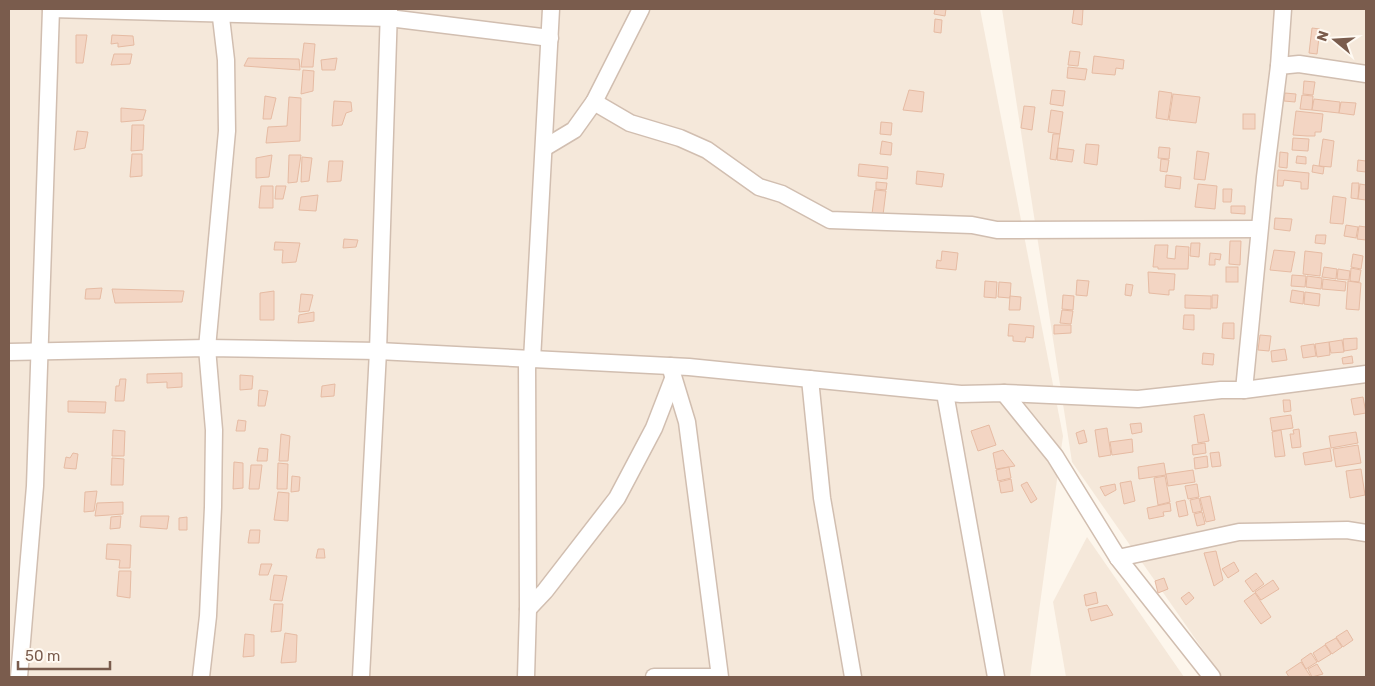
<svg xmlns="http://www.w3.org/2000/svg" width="1375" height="686" font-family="Rubik,sans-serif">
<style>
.residential{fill:#f5e8da}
.building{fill:#f3d5c3;stroke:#e6bba3}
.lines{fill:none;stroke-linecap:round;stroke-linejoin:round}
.minor-casing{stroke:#d1beb0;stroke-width:19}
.minor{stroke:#fff;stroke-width:16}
</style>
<rect width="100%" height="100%" fill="#fdf6ec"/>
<g class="residential">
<path d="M9,9H980L1063,436L1030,677H9Z"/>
<path d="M1002,9H1366V677H1222L1072,462Z"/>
<path d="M1087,537L1184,677H1066L1053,602Z"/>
</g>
<g class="building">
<path d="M935,9H946L945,16L934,14Z"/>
<path d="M1074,9H1083L1082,25L1072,23Z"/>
<path d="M935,19L942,20L941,33L934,32Z"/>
<path d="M1312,28L1320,29L1317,54L1309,53Z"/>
<path d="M76,35H87L83,63H76Z"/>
<path d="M112,35L133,36L134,45L118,47V43L111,44Z"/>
<path d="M304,43L315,44L313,67H301Z"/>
<path d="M1070,51L1080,52L1078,66L1068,65Z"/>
<path d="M114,54H132L130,64L111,65Z"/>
<path d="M1094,56L1124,60L1123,69L1116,68L1115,75L1092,73Z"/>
<path d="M248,58L299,59L300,70L244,66Z"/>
<path d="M337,58L335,70H322L321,60Z"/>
<path d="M1068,67L1087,69L1085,80L1067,78Z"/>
<path d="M303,70L314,71L313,91L301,94Z"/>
<path d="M1304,81L1315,82L1313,95L1303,94Z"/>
<path d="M909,90L924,92L922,112L903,110Z"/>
<path d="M1052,90L1065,91L1063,106L1050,104Z"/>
<path d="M1159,91L1172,93L1168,120L1156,118Z"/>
<path d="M1285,93L1296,94L1295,102L1284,101Z"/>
<path d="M1173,94L1200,97L1196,123L1169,120Z"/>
<path d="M1302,95L1313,96L1312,110L1300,109Z"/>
<path d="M265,96L276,98L271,119H263Z"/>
<path d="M289,97L301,98L300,141L266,143L268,127L287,126Z"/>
<path d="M1314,99L1340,102L1339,113L1312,110Z"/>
<path d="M334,101L351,102L352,111L346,113L342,125L332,126Z"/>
<path d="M1341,102L1356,103L1354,115L1339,113Z"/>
<path d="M1024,106L1035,107L1032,130L1021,128Z"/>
<path d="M121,108L146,110L143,120L121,122Z"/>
<path d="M1051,110L1063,112L1060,134L1048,132Z"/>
<path d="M1296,111L1323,114L1321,132H1315V136H1307L1293,135Z"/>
<rect x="1243" y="114" width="12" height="15"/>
<path d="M881,122L892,123L891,135L880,134Z"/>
<path d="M132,125H144L143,150L131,151Z"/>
<path d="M77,131L88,132L85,148L74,150Z"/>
<path d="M1053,134H1060L1056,160L1050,159Z"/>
<path d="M1293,138L1309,139L1308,151L1292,150Z"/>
<path d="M1323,139L1334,141L1331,167L1319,166Z"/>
<path d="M882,141L892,143L891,155L880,154Z"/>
<path d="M1086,144L1099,145L1097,165L1084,163Z"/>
<path d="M1159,147L1170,148L1169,159L1158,158Z"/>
<path d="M1058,148L1074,150L1072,162L1057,160Z"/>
<path d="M1197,151L1209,153L1205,180L1194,179Z"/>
<path d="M1280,152L1288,153L1287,168L1279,167Z"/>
<path d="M132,154H142V176L130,177Z"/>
<path d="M272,155L269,177L256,178V158Z"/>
<path d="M289,155H301L297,182L288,183Z"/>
<path d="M1297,156L1306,157V164L1296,163Z"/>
<path d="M302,157L312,158L309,181L301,182Z"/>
<path d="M1161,159L1169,160L1167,172L1160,171Z"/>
<path d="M1358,160L1366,161V172L1357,171Z"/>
<path d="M329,161H343L341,181L327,182Z"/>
<path d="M859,164L888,167L887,179L858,176Z"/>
<path d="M1313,165L1324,167L1323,174L1312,172Z"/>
<path d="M1278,170L1309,173L1308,189H1301V182L1284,180L1283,186H1277Z"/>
<path d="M917,171L944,174L942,187L916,184Z"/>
<path d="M1166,175L1181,177L1180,189L1165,187Z"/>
<path d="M876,182L887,183L886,190L876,189Z"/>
<path d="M1352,183H1359L1358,199L1351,198Z"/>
<path d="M1198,184L1217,186L1215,209L1195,207Z"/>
<path d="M1360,184L1366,185V200L1358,199Z"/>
<path d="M261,186H273V208H259Z"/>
<path d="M276,186H286L283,199H275Z"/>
<path d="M1223,189H1232L1231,202H1223Z"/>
<path d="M875,190L886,191L883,215L872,214Z"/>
<path d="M318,195L316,211L299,210L301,197Z"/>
<path d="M1333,196L1346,198L1343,224L1330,223Z"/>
<path d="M1231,206H1245V214L1231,213Z"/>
<path d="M1275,218L1292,219L1290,231L1274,229Z"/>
<path d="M1346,225L1358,227L1356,238L1344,236Z"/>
<path d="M1359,226L1366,227V240L1357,239Z"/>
<path d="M1316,235H1326L1325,244L1315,243Z"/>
<path d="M344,239L358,240L356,247L343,248Z"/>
<path d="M1230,241H1241L1240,265L1229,264Z"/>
<path d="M275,242L300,243L296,262L282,263L283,250H274Z"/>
<path d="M1191,243H1200L1199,257L1190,256Z"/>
<path d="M1155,245H1168L1167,258L1175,259L1176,246L1189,247L1188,269H1158V267H1153Z"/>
<path d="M1274,250L1295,252L1291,272L1270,270Z"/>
<path d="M942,251L958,253L956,270L936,268L937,260L941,261Z"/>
<path d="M1305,251L1322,253L1320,276L1303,274Z"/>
<path d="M1210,253L1221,254L1220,260L1215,259V265H1209Z"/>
<path d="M1353,254L1363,256L1361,269L1351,267Z"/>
<rect x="1226" y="267" width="12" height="15"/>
<path d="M1324,267L1337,269L1336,279L1322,277Z"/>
<path d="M1351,268L1361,270L1359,282L1350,281Z"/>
<path d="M1338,269L1350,271L1349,280L1337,279Z"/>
<path d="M1148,272L1175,274L1174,290H1169V295L1149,293Z"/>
<path d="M1292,275L1306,276L1305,287L1291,286Z"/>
<path d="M1307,276L1322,278L1321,289L1306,287Z"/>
<path d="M1323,279L1346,282L1345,291L1322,289Z"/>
<path d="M1077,280L1089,281L1087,296L1076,295Z"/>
<path d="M985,281L997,282L996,298L984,297Z"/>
<path d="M1348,281L1361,283L1359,310L1346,309Z"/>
<path d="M999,282L1011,283L1010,298L998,297Z"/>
<path d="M1126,284L1133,285L1131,296L1125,295Z"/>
<path d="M102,288L100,299H85L86,289Z"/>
<path d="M112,289L184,291L182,302L115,303Z"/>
<path d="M1292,290L1304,292L1303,304L1290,302Z"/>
<path d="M274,291V320H260V293Z"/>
<path d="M1305,292L1320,294L1319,306L1304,304Z"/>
<path d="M301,294L313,295L309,311L299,312Z"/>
<path d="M1063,295L1074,296L1073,310L1062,309Z"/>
<path d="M1185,295L1211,296V309L1185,308Z"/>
<path d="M1212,295H1218L1217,308H1212Z"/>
<path d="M1010,296L1021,297L1020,310H1009Z"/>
<path d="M1062,310L1073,311L1071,324L1060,323Z"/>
<path d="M314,312V321L298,323L299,315Z"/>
<path d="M1184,315H1194V330L1183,329Z"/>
<path d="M1223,323H1234V339L1222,338Z"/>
<path d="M1009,324L1034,326L1033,338L1026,337L1025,342L1013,341V336H1008Z"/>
<path d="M1054,325H1071V333L1054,334Z"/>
<path d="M1260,335L1271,336L1269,351L1258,350Z"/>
<path d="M1357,338V349L1344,351L1343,339Z"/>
<path d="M1342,340L1344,352L1331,353L1329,342Z"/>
<path d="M1329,342L1330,355L1317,357L1315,344Z"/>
<path d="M1314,344L1316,356L1303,358L1301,346Z"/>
<path d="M1285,349L1287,360L1272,362L1271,351Z"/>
<path d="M1203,353L1214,354L1213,365L1202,364Z"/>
<path d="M1352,356L1353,363L1343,364L1342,358Z"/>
<path d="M182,373V387L167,388V382L147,383V374Z"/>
<path d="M240,375L253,376L252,389L240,390Z"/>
<path d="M120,379H126L124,401H115L116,386H119Z"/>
<path d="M335,384L334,396L321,397L322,386Z"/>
<path d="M259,390L268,391L265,406H258Z"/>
<path d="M1363,397L1366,413L1354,415L1351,399Z"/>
<path d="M1283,400H1290L1291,411L1284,412Z"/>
<path d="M68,401L106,402L105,413L68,412Z"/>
<path d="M1204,414L1209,441L1198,443L1194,416Z"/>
<path d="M1291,415L1293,428L1272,431L1270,418Z"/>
<path d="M238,420L246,421L245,431H236Z"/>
<path d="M1141,423L1142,432L1132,434L1130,424Z"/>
<path d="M989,425L996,445L978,451L971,431Z"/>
<path d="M1107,428L1111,455L1099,457L1095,430Z"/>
<path d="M1299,429L1301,447L1292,448L1290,434H1294L1293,430Z"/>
<path d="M113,430L125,431L124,456H112Z"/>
<path d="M1084,430L1087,442L1079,444L1076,433Z"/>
<path d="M1281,430L1285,456L1275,457L1272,432Z"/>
<path d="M1356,432L1358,443L1331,448L1329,436Z"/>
<path d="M281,434L290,436L288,461H279Z"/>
<path d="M1132,439L1133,452L1112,455L1110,442Z"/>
<path d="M1205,443L1206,453L1193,455L1192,445Z"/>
<path d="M1358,445L1361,463L1336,467L1333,449Z"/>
<path d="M259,448L268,449L267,461H257Z"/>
<path d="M1330,448L1332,461L1305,465L1303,453Z"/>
<path d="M1003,450L1015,466L996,469L993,453Z"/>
<path d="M1219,452L1221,466L1212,467L1210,453Z"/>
<path d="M73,453L78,454L76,469L64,468L66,457L70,458Z"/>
<path d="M1207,456L1208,467L1195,469L1194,458Z"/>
<path d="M112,458L124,459L123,485H111Z"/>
<path d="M234,462L243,463V488L233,489Z"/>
<path d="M278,463L288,464L287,489H277Z"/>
<path d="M1164,463L1166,475L1139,479L1138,467Z"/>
<path d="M251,465H262L259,489H249Z"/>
<path d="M1009,467L1011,478L998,481L996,470Z"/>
<path d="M1361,469L1365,495L1350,498L1346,471Z"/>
<path d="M1193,470L1195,482L1168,486L1166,474Z"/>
<path d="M292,476L300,477L299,491L291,492Z"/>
<path d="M1165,476L1170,502L1158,505L1154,478Z"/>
<path d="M1011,479L1013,491L1001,493L999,482Z"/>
<path d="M1131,481L1135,501L1124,504L1120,483Z"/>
<path d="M1027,482L1037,499L1031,503L1021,485Z"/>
<path d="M1115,484L1116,490L1105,496L1100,487Z"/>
<path d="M1197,484L1199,497L1188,499L1185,486Z"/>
<path d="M97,491L94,511L84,512L85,492Z"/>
<path d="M278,492L289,493L288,521L274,520Z"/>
<path d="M1210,496L1215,520L1206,522L1200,498Z"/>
<path d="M1199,498L1202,511L1193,513L1190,500Z"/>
<path d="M1185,500L1188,515L1179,517L1176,502Z"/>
<path d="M123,502V514L95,516L97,503Z"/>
<path d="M1170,503L1171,511L1163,512L1164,516L1149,519L1147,508Z"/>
<path d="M1202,512L1205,524L1197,526L1194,514Z"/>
<path d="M121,516L120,528L110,529L111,517Z"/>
<path d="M141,516H169L167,529L140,527Z"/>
<path d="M187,517V530H179V518Z"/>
<path d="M250,530H260L259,543H248Z"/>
<path d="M107,544L131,545L130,568H119L120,560L106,559Z"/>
<path d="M318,549H324L325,558H316Z"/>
<path d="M1216,551L1223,580L1214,586L1204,553Z"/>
<path d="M1234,562L1239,571L1228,578L1222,569Z"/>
<path d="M261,564H272L268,575H259Z"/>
<path d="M119,571H131L130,598L117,596Z"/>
<path d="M1256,573L1264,584L1253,592L1245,581Z"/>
<path d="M274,575L287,576L282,601L270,600Z"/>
<path d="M1164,578L1168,589L1158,593L1155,581Z"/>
<path d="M1273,580L1279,589L1261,600L1255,592Z"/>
<path d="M1096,592L1098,603L1086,606L1084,595Z"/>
<path d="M1189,592L1194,598L1186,605L1181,598Z"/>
<path d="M1255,593L1271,617L1261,624L1244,601Z"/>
<path d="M274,604H283L281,631L271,632Z"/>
<path d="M1107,605L1113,615L1091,621L1088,609Z"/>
<path d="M1347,630L1353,640L1343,647L1336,637Z"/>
<path d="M285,633L297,635L296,662L281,663Z"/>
<path d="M245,634L254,635V656L243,657Z"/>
<path d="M1336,638L1342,647L1332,654L1325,644Z"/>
<path d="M1325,645L1331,654L1318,662L1313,653Z"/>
<path d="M1311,653L1317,662L1306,669L1301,660Z"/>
<path d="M1301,662L1311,677H1289L1286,672Z"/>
<path d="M1317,664L1323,674L1312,677L1308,669Z"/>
</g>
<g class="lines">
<defs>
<g id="minor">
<path d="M51,9L389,18L550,38"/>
<path d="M1279,66L1283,9"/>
<path d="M594,102L630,123L680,138L707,150L759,187L782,194L830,220L972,225L997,230L1259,229"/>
<path d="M544,148L574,130L594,102L641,9"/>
<path d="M9,352L207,348L378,351L689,367L961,394L1004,393L1138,399L1221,390H1244L1366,374"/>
<path d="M532,360L551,9"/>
<path d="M670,366L687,422L720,677"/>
<path d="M810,379L822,498L853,677"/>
<path d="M1244,390L1265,177L1279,66L1299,64L1366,74"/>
<path d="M945,393L996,677"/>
<path d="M1004,393L1055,456L1118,558L1212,677"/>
<path d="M1118,558L1239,532L1347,530L1366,533"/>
<path d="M528,609L545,591L617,498L654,428L673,379"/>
<path d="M19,677L35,486L51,9"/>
<path d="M201,677L208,616L213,507L214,430L207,348L227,131L226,60L220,9"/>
<path d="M361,677L378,351L389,9"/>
<path d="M526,677L528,609L527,359"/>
<path d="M654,677H719"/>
</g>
</defs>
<use href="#minor" class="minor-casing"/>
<use href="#minor" class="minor"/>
</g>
<rect width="1375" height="686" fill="none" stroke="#7a5c4d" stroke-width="20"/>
<g transform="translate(1335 40) rotate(288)" stroke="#fffaf3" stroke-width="4" paint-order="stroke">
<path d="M0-4L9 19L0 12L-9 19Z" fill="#7a5c4d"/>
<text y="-8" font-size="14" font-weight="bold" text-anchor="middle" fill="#7a5c4d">N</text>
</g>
<path d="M18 661v8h92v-8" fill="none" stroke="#7a5c4d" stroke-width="2.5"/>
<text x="25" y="661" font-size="15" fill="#7a5c4d" stroke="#fffaf3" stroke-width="4" paint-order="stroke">50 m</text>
</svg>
